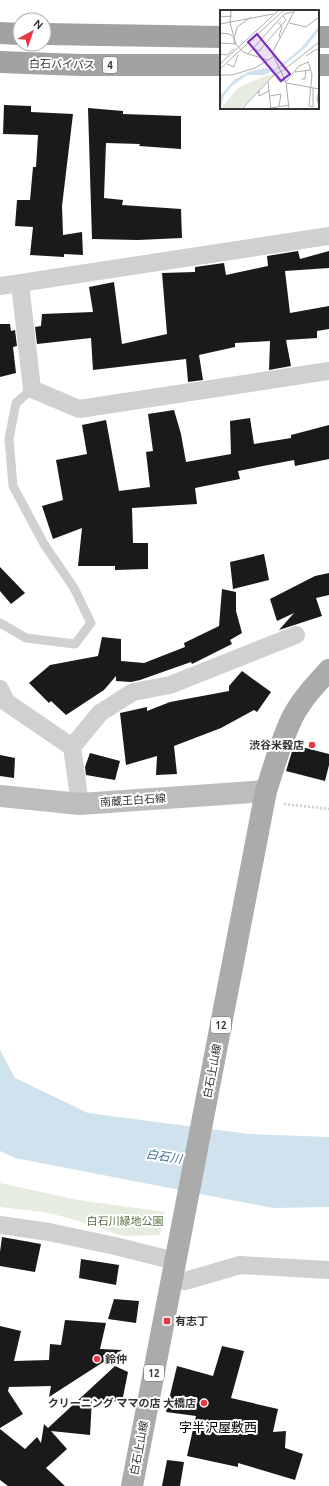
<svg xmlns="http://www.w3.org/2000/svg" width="329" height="1486" font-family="Ubuntu,'Noto Sans JP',sans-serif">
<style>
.green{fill:#e6ecdf}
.water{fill:#cfe2ee}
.building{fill:#1a1a1a}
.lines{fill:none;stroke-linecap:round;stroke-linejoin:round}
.path{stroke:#cdcdcd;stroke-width:2.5;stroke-dasharray:2 2;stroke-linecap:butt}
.service{stroke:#d0d0d0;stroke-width:9}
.minor{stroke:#d0d0d0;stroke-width:18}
.secondary{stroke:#bdbdbd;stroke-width:22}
.primary{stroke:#ababab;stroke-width:22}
.trunk{stroke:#a2a2a2;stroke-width:22}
.poi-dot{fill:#e63946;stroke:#fff;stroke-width:1.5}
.labels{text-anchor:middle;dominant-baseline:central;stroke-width:4;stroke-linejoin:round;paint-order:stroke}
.shield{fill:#fff;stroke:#707070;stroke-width:1}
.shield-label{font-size:10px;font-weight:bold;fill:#333}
.street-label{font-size:11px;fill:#333;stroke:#fff}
.poi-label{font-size:11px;font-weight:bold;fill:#333;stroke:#fff;text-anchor:end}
.park-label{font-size:11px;fill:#56703f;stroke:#fff}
.water-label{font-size:12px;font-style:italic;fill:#3f7597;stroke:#fff}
.quarter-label{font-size:13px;fill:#000;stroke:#fff}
.inset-road{fill:none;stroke:#adadad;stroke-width:1}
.view{fill:#7b2cbf;fill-opacity:0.15;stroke:#7b2cbf;stroke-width:2}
.inset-edge{fill:none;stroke:#333;stroke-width:2}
</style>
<rect width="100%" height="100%" fill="#fff"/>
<path class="green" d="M0,1183L78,1200L165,1212L160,1235L123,1236L69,1218L43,1212L0,1207Z"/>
<path class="water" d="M0,1050L15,1078L88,1113L249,1134L329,1137V1207L273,1208L15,1158L0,1151Z"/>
<g class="building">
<path d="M4,105L31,106V112L73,114L62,206L63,235L82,232L83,255L64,254V257L30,255L33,227L15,226L17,200H30L33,167H36L38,135L3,134Z"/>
<path d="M88,108L123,111V114L181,116V149L139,146L140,144L106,143L104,198L123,200L122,205L181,209L182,238L138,240L92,239Z"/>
<path d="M298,251L300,259L329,251V268L285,271L290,313L329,306V329L317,331V338L286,340L291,366L269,370L270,341L235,343V347L199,355L203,380L188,382L186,359L93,370L91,338L37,344L35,327L41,326L42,314L93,312L89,287L114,282L122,344L167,334L162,273L195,272V267L224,263L226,275L268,266L267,256Z"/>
<path d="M0,324H10L11,331L15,330L17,346L13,347L16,373L0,377Z"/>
<path d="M174,410L181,434L186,462L231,454L230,421L250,418L254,444L291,438V435L329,425V459L295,466L294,460L238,471L240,479L195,488L197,504L132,508L133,543H148V569L115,570V566H78L82,528L53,539L42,506L63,500L56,460L87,454L82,425L106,420L119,491L150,487L146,452L153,451L148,414Z"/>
<path d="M264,554L269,580L233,589L230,562Z"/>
<path d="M0,567L25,593L11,604L0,591Z"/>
<path d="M329,573V595L316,598L322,616L279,630L294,613L277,621L270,599L315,576Z"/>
<path d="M222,589L236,592V611L242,633L230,640L232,644L192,664L191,662L140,680L131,682L116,681V676L104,690L66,715L51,701L49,703L29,683L50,665L98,656L102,637L121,639V661L144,663L185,647L184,643L219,626Z"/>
<path d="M242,671L271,692L257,712L254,710L221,728L174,746L177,774L156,775L157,756L126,765L120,713L147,707V711L170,702L229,691V686Z"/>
<path d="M294,745L329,754V765L325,781L286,771Z"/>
<path d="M90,753L120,761L115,780L86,775L85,767Z"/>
<path d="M0,755L15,758L14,778L0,776Z"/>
<path d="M2,1237L41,1244L35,1272L0,1266V1252Z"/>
<path d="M81,1259L119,1265L116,1285L79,1278Z"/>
<path d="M114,1299L139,1301L136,1323L108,1319Z"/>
<path d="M65,1320L106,1323L100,1349L122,1350L49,1397L51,1386L9,1387L8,1391L23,1414L0,1428V1326L21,1331L14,1361L49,1360L50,1344L61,1345Z"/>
<path d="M222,1346L244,1351L231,1398L278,1409L273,1432L286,1431L285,1448L303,1454L295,1480L238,1463V1467L187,1456L196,1416L166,1412L177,1366L213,1376Z"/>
<path d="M115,1366L128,1372L122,1402L92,1399L90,1435L51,1431L67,1449L46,1468L65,1486H8L0,1480V1429L25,1449L37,1437L41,1443L44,1424L48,1428Z"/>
<path d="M167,1460L184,1462L180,1486H162Z"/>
</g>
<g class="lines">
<path class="path" d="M284,804L329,809"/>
<path class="service" d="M0,623L26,638L75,644L91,623L74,588L44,544L13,486L9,439L16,403L32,389"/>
<g class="minor">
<path d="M20,284L32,389L79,409L329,371"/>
<path d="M0,286L329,236"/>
<path d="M0,689L6,702L72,747"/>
<path d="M80,804L72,747L100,713L133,692L170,685L296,635"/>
<path d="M0,1225L49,1232L115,1246L175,1261"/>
<path d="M172,1280L185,1281L240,1265L329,1270"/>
</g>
<path class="secondary" d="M0,796L80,804L266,791"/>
<path class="primary" d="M132,1486L266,791C274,767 281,740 293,716C302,699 316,684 329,670"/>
<g class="trunk">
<path d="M0,33L20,34"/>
<path d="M44,34L221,37"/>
<path d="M318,37H329"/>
<path d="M0,62L80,65H221"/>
<path d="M318,65H329"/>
</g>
</g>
<g class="poi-dot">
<circle cx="312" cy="745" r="4"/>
<rect x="163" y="1317" width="8" height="8" rx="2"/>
<circle cx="97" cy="1359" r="4"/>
<circle cx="204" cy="1403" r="4"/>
</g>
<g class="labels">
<g class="shield">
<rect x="103" y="57" width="14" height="16" rx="3"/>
<rect x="211" y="1017" width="20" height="16" rx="3"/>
<rect x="144" y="1365" width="20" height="16" rx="3"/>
</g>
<g class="shield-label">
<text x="110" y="65">4</text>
<text x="221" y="1025">12</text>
<text x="154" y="1373">12</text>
</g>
<g class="street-label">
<text transform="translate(62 64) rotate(1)">白石バイパス</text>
<text transform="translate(133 800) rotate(-4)">南蔵王白石線</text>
<text transform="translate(212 1071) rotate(-79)">白石上山線</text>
<text transform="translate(139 1448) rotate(-79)">白石上山線</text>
</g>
<g class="poi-label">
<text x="304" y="745">渋谷米穀店</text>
<text x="175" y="1321" text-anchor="start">有志丁</text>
<text x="105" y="1359" text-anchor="start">鈴仲</text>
<text x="196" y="1403">クリーニング ママの店 大橋店</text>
</g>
<g class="park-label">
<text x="125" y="1221">白石川緑地公園</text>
</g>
<g class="water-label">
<text transform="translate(164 1156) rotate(9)">白石川</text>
</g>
<g class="quarter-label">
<text x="218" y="1427">字半沢屋敷西</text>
</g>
</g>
<g transform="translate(220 10)">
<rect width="99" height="99" fill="#fff"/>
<path d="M59,60L21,99H0L18,78Z" fill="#e6ecdf"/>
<path d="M99,16V20L86,37L62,57L44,65H27L12,76L4,86L0,99V86L14,70L28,62L44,58L52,60L60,56L81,38Z" fill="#cfe2ee"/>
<path class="inset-road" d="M14,0L11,1L10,13L16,34M0,7L12,6M58,12L62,17L59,26L61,28M69,13L86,17L99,7M0,14L53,4M0,23L9,24L14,27V32L23,42L47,50M15,26L17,17L31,7M0,33L16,34M35,39L39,41L66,10L63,6M0,44L7,45L14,39M28,44L64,4L73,2M86,46L97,39L99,40M0,54L59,0M7,54L14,57L18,45M0,59L64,0M61,62L99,32M75,62L90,60M55,64L59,71H66M0,65H12L35,58L53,47M81,69H85L86,60M48,72L51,99M66,72L79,56L88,52L92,64L89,96L93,97M67,73L99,79M93,78V97M39,81V86L49,81M50,86L61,84L59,96M99,96L97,88L99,81M22,99L52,67L61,61M45,99L69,95M69,99L66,72L52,43L75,0"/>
<path class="view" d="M37,24L70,64L61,71L28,32Z"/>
<rect width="99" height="99" class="inset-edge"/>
</g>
<g transform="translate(32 32) rotate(40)"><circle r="19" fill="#ffffff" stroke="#adadad"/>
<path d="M0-3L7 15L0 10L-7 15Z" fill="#e63946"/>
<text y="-6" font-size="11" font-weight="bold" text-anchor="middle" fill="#333333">N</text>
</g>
</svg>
